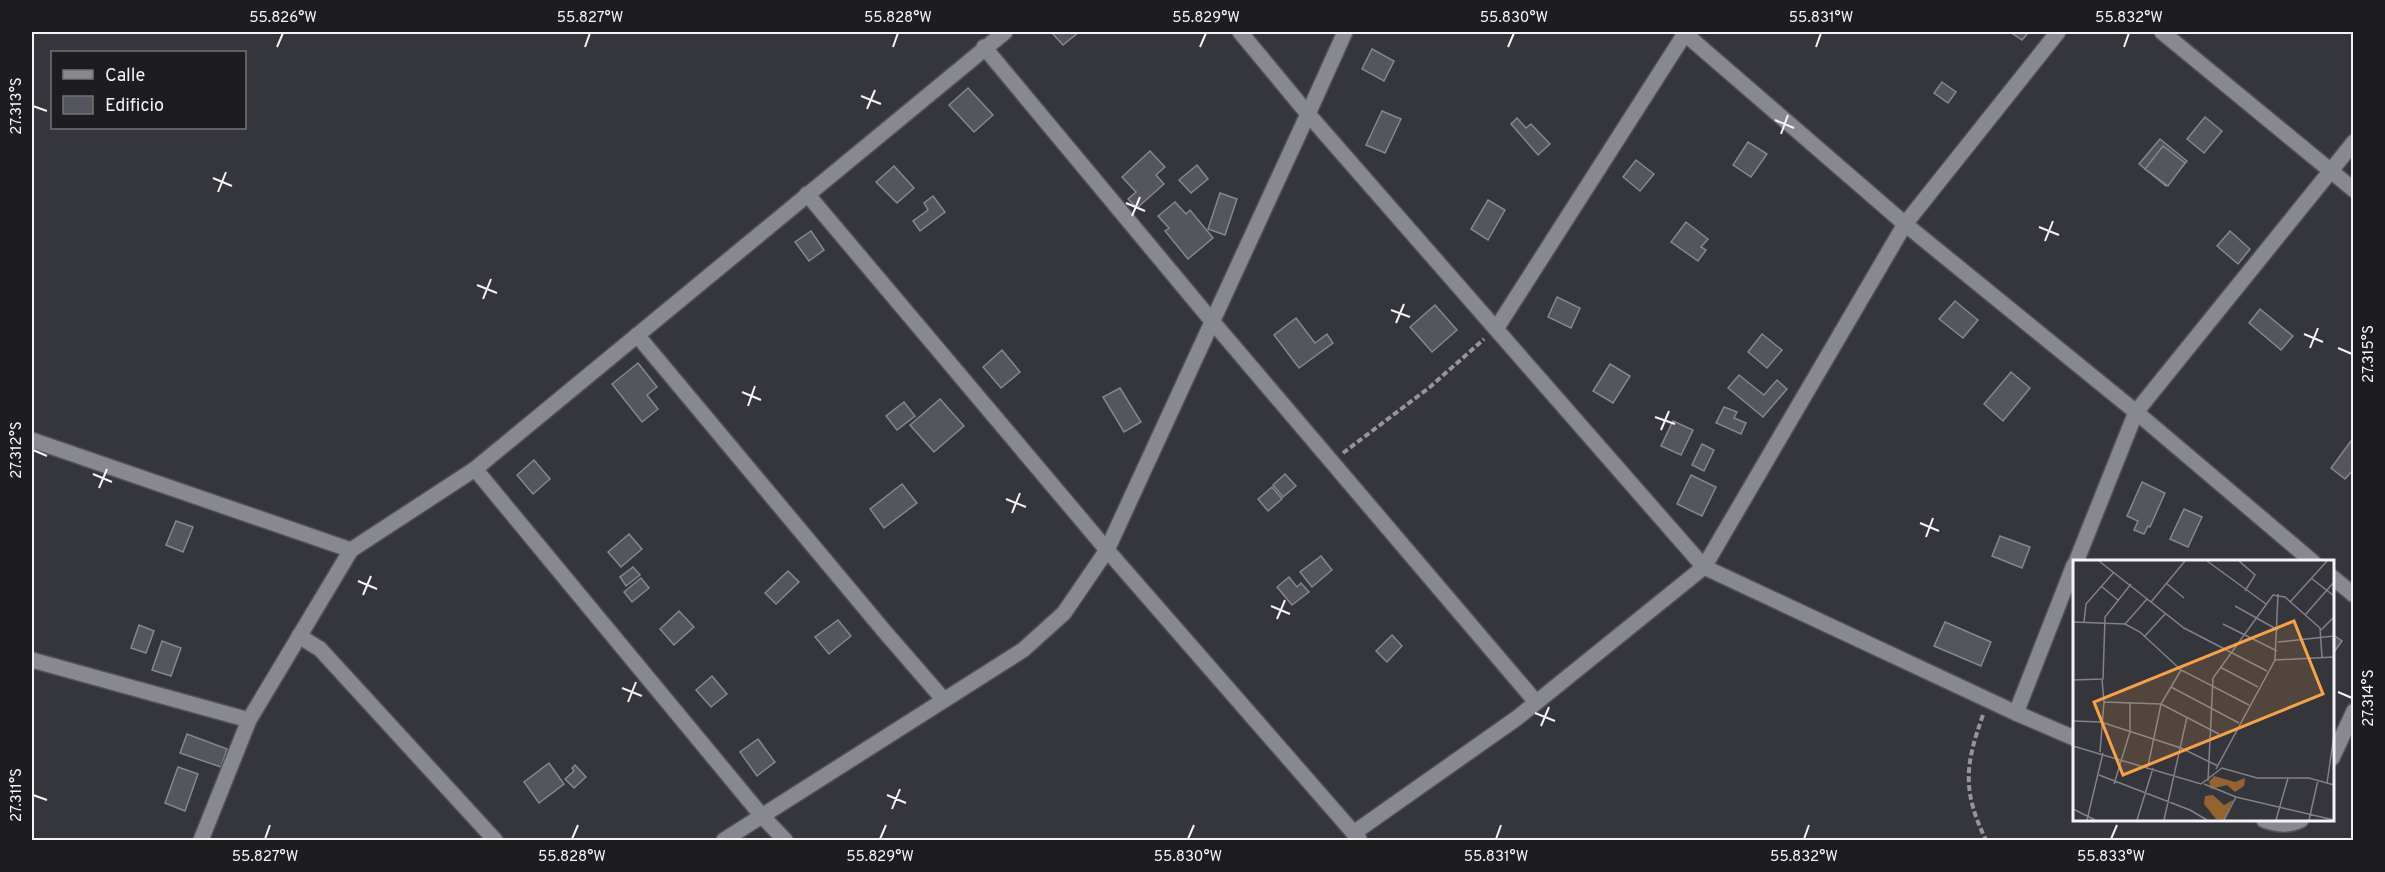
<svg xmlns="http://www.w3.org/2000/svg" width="2385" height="872" font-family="Overpass,sans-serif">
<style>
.building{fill:#55555d;stroke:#86868f;stroke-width:1.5}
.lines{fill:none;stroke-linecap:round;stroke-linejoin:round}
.minor-casing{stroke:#515156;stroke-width:18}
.path{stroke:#949499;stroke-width:4;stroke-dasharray:6 3;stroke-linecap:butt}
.minor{stroke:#888891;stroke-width:15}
.ticks{fill:none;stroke:#f4f4f8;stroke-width:2}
.inset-road{fill:none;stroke:#818187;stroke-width:1.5}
.view{fill:#f7a248;fill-opacity:0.15;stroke:#f7a248;stroke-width:3}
.inset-edge{fill:none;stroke:#f4f4f8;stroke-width:3}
.neatline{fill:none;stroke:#f4f4f8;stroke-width:2}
.ticks-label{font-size:15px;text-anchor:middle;fill:#f4f4f8}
</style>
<rect width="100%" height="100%" fill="#35353c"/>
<g class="building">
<path d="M1051,32H1079L1063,45Z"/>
<path d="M2010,32H2029L2022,40Z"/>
<path d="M1372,49L1394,61L1384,81L1362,69Z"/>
<path d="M1942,82L1956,92L1948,103L1934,93Z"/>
<path d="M968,88L993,115L974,132L949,105Z"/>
<path d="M1382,111L1401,119L1385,153L1366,145Z"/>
<path d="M2205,117L2222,131L2204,153L2187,139Z"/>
<path d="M1517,118L1526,128L1531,124L1550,144L1538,155L1511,124Z"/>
<path d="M2160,139L2187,161L2166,186L2139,164Z"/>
<path d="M1748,142L1767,154L1751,177L1733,165Z"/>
<path d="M2163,146L2185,163L2168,186L2145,169Z"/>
<path d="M1150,151L1165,167L1156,175L1164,184L1137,208L1128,199L1136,192L1122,177Z"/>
<path d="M1636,160L1654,174L1640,191L1623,177Z"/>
<path d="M1197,165L1208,179L1191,193L1179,180Z"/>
<path d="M894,166L914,188L897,203L876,182Z"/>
<path d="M1220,193L1237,199L1225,235L1208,229Z"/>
<path d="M933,196L945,212L920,231L913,221L928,210L924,203Z"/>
<path d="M1488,200L1505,210L1488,240L1471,229Z"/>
<path d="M1175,202L1186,214L1190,210L1213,238L1188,259L1165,231L1169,228L1158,216Z"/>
<path d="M1686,222L1708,239L1701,247L1706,250L1698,261L1671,242Z"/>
<path d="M811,231L824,250L809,261L795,242Z"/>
<path d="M2230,231L2250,249L2238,264L2217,246Z"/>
<path d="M1557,297L1580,308L1571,328L1548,317Z"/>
<path d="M1955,301L1978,320L1963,338L1939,319Z"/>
<path d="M1435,305L1457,330L1432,352L1410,327Z"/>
<path d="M2260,309L2293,336L2281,350L2249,323Z"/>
<path d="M1296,318L1315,343L1327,334L1333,343L1299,368L1274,335Z"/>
<path d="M1762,334L1782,350L1767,368L1748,352Z"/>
<path d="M1002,350L1020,372L1001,388L983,367Z"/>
<path d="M638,363L657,387L647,395L658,409L642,422L612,384Z"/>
<path d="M1610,364L1630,376L1613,403L1593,391Z"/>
<path d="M2011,372L2030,388L2003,421L1984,404Z"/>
<path d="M1739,375L1764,395L1777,380L1787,389L1763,417L1728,388Z"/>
<path d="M1120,388L1141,422L1124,432L1103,397Z"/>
<path d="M940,399L964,426L934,452L910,425Z"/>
<path d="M904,402L915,416L897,430L886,416Z"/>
<path d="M1724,407L1737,412L1734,418L1746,423L1741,434L1716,423Z"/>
<path d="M1673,421L1693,430L1681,455L1661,446Z"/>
<path d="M2351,441L2354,443V469L2345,479L2331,468Z"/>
<path d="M1702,444L1714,450L1704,471L1692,465Z"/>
<path d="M534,460L550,479L533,494L517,475Z"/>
<path d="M1285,474L1296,486L1283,497L1273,485Z"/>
<path d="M1691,475L1716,487L1702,516L1677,504Z"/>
<path d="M2142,482L2165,493L2150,527L2148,526L2144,534L2134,530L2138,521L2127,516Z"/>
<path d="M902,484L917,503L884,528L870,509Z"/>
<path d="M1272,487L1282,499L1268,511L1258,499Z"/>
<path d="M2184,509L2202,517L2188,547L2170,539Z"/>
<path d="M176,521L193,527L183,552L166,545Z"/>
<path d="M629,534L642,549L621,567L608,552Z"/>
<path d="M2000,536L2030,547L2022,568L1992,556Z"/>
<path d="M1321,556L1332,570L1312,587L1300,572Z"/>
<path d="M633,567L640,575L626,586L620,577Z"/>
<path d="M788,571L799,582L776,604L765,593Z"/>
<path d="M1289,577L1297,587L1301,583L1309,592L1292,605L1277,587Z"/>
<path d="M641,578L649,588L632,602L624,592Z"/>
<path d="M679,611L694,627L674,645L660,629Z"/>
<path d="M838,620L851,636L829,654L815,637Z"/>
<path d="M1945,622L1991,642L1981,666L1934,646Z"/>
<path d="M139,625L154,631L146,653L131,648Z"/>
<path d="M2332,634L2342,641L2332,655Z"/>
<path d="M1392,635L1402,646L1387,662L1376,651Z"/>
<path d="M162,641L181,648L171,676L152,670Z"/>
<path d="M712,676L727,694L711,707L696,690Z"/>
<path d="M187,734L227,749L221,767L180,753Z"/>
<path d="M758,739L775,762L757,776L740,752Z"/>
<path d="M549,763L564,784L539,803L524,782Z"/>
<path d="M575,765L586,777L574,788L565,779L574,771L572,768Z"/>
<path d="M178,767L198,774L185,811L165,803Z"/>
</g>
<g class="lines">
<defs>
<g id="minor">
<path d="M1240,32L1308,114L1704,567L2016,713L2074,738"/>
<path d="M1683,32L1905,224L2136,412L2313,562"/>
<path d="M2162,32L2354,190"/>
<path d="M984,47L1212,321L1536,702"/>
<path d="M807,194L1107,550L1359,839"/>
<path d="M1496,329L1686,32"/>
<path d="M637,335L885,632L944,700"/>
<path d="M32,440L351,550"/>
<path d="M475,469L762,816L785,840"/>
<path d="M2076,562L2136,412L2354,142"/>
<path d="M2332,577L2354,595"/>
<path d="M299,636L320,649L495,840"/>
<path d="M32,660L249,720"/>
<path d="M2016,713L2074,565"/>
<path d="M2332,758L2354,711"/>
<path d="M2264,820C2278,825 2288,826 2301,820"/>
<path d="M1355,832L1517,718L1704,567L1905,224L2058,32"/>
<path d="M201,840L249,720L351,550L475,469L1005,32"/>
<path d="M724,840L1023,650L1064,613L1107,550L1308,114L1345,32"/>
</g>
</defs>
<use href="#minor" class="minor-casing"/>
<g class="path">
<path d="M1343,453L1430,387L1484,339"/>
<path d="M1983,715C1965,765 1962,791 1986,840"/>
</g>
<use href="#minor" class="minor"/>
</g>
<path class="ticks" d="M277,47L283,33M585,47L590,33M893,47L898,33M1200,47L1206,33M1508,47L1514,33M1816,47L1821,33M2124,47L2129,33M861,96L881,104M33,106L47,111M867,109L875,90M1775,120L1794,128M1781,134L1788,115M213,178L232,186M218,192L226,172M1126,203L1145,211M1132,216L1140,197M2039,227L2059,235M2045,241L2053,221M477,285L497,293M483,299L491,279M1391,310L1410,317M1396,323L1404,304M2304,334L2323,342M2310,348L2318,328M2338,348L2352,354M742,392L761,400M748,406L755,386M1655,417L1675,424M1661,430L1669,411M33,450L47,456M93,474L112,482M99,488L107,469M1006,499L1026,507M1012,513L1020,493M1920,523L1939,531M1926,537L1933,518M358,581L377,589M363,595L371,576M1271,606L1290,614M1277,619L1285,600M622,688L642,696M2338,692L2352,698M628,702L636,682M1535,713L1555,721M1541,726L1549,707M33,795L47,800M887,795L906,803M892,809L900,789M265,839L270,825M572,839L578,825M880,839L886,825M1188,839L1194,825M1496,839L1501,825M1804,839L1809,825M2111,839L2117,825"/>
<g transform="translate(2073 560)">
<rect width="261" height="261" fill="#35353c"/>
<path d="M141,216L162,222L172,218L171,226L162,232L154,225L138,229L136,222ZM140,235L151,245L160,240L151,260L143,259L131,244L132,236Z" fill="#956330"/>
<path class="inset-road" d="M26,1L111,68L194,111M134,1L193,44M166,1L182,15L172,31M238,18L261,36M93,23L111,38M28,26L45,40M78,42L112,1M217,42L254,1M162,46L205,70M232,55L261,22M0,62L52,64L74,39M11,62L13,44L41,12M52,64L67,72L108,110L176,145M150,64L204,91M248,70L261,57M71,77L92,54M205,82L261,76M202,100L261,97M147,107L185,127M29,119L31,142M0,120L30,119L32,57L58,24M98,127L166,163M0,161L28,162L108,188L145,206M0,186L128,224L149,208L184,218H236L261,225M27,192L31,142L88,144L146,174M75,206L88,144L108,110M143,209L202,100L205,34M26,215L117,250L134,260M135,221L140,118L200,35L212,37L247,68L249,97M254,223L261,175M41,224L57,172V142M131,224L163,237L261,260M0,249L22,260M14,260L30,193M64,260L80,208M91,260L114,157M151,260L163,237M203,260L215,218M236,260L245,220"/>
<path class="view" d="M221,61L250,134L50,215L21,142Z"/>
<rect width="261" height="261" class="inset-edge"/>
</g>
<rect width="2385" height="872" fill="none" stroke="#1d1d20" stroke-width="66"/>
<rect x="51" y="51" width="195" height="78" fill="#1d1d20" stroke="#737376" stroke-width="1.5"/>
<rect x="63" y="70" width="30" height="9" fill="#888891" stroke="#737376" stroke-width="1.5"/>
<text x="105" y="81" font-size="18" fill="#f4f4f8">Calle</text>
<rect x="63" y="96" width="30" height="18" fill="#55555d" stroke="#737376" stroke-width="1.5"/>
<text x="105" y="111" font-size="18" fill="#f4f4f8">Edificio</text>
<rect x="33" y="33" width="2319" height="806" class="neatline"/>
<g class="ticks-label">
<text x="283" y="22">55.826°W</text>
<text x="590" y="22">55.827°W</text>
<text x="898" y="22">55.828°W</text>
<text x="1206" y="22">55.829°W</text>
<text x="1514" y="22">55.830°W</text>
<text x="1821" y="22">55.831°W</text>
<text x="2129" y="22">55.832°W</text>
<text transform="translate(16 106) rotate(-90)" y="5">27.313°S</text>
<text transform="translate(2368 354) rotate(-90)" y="5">27.315°S</text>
<text transform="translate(16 450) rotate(-90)" y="5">27.312°S</text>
<text transform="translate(2368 698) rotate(-90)" y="5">27.314°S</text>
<text transform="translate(16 795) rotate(-90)" y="5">27.311°S</text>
<text x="265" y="861">55.827°W</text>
<text x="572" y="861">55.828°W</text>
<text x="880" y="861">55.829°W</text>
<text x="1188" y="861">55.830°W</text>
<text x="1496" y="861">55.831°W</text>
<text x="1804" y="861">55.832°W</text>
<text x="2111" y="861">55.833°W</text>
</g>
</svg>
